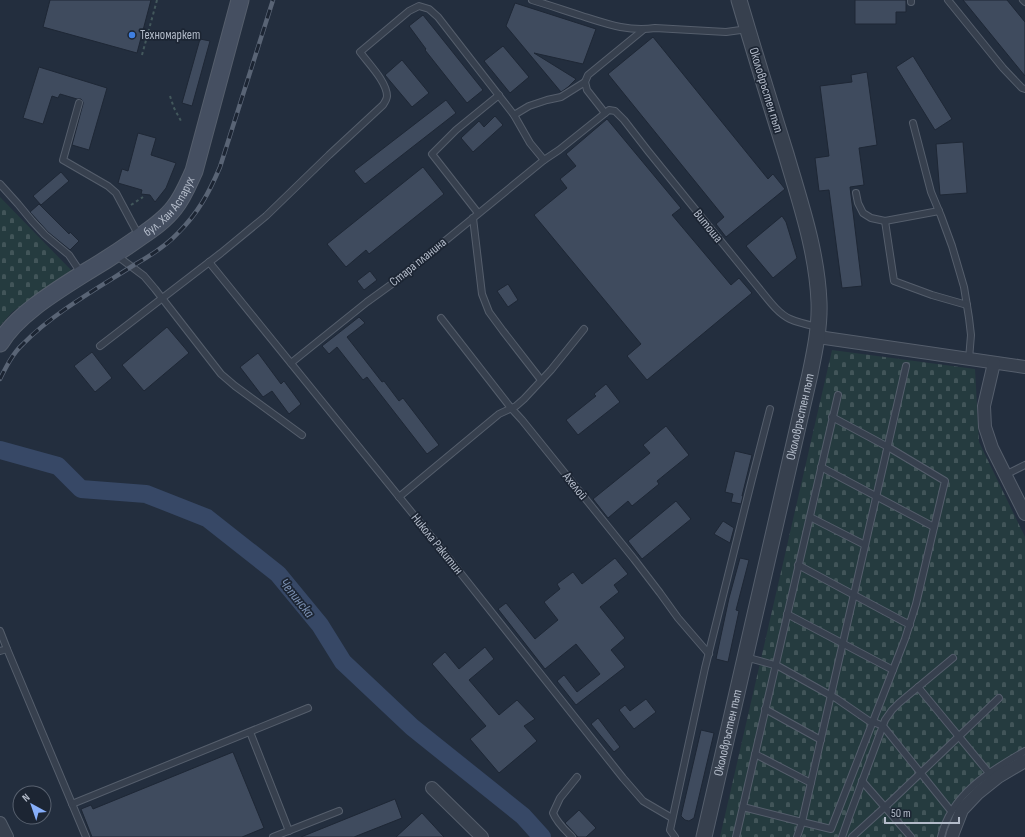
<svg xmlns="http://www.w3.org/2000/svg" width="1025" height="837" font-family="'Sofia Sans Condensed',sans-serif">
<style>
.cemetery{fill:url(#cemetery-stones)}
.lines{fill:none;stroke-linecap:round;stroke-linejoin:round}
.river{stroke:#374866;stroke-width:18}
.building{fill:#3f4b5e;stroke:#1e2735}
.service-casing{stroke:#555e6c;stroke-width:8}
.minor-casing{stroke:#555e6c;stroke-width:14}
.tertiary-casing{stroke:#555e6c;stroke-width:17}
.secondary-casing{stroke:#555e6c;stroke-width:19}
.path{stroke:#43585c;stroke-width:2;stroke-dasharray:3 3;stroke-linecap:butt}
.service{stroke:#37404e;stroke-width:6}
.minor{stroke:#37404e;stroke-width:12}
.tertiary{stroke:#37404e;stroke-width:15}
.secondary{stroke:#454f61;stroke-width:17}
.rail-casing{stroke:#596475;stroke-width:4.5}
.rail{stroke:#1c2533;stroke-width:3;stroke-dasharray:9;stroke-linecap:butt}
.shop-dot{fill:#3f7fe0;stroke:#1c2533;stroke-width:1.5}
.labels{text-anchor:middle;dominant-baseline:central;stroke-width:3.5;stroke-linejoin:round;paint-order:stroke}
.poi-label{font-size:13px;fill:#b3bbc9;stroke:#1c2533;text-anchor:start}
.street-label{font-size:13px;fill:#b3bbc9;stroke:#1c2533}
.water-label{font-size:14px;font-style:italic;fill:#7b90b2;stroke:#1c2533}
</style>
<defs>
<pattern id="cemetery-stones" width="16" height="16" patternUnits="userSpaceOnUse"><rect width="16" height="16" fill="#253b3f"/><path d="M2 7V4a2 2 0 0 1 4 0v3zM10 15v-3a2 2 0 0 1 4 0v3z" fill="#425559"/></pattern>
</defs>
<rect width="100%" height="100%" fill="#232e3e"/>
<g class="cemetery">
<path d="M0,197L72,271L12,312L0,326Z"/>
<path d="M832,350L975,369L979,442L1025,537V758L954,815L944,831L943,837H720Z"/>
</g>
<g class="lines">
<path class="river" d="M0,450L58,466L81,489L146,494L207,518L278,574L320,625L343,662L412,727L523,816L542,837"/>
</g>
<g class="building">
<path d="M50,0H151L137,53L43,27Z"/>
<path d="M855,0H906V12H896V24H855Z"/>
<path d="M963,0H1007L1025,22V76Z"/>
<path d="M515,3L596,29L583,64L534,53L576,79L568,87L561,92L506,26Z"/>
<path d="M423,15L483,90L467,103L425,50L426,49L409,26Z"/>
<path d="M653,37L768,179L773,174L785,189L726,237L716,224L724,217L608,74Z"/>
<path d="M200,39L210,41L192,106L182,103Z"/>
<path d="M503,46L529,77L510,93L484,61Z"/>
<path d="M913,56L952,119L935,130L896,67Z"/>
<path d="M402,60L429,93L412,107L385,75Z"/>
<path d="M39,67L107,88L89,150L72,145L83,104V102L81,99H77L60,94L58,98L52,96L43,124L23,118Z"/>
<path d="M867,72L877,145L859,148L864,185L850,187L862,286L842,288L829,190L819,191L815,158L829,156L820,86L852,82L851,75Z"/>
<path d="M446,100L456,113L365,184L354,171Z"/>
<path d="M495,116L503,125L473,152L461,138L479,121L484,127Z"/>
<path d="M607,119L681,208L672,215L731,285L739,278L752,293L647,380L627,356L641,344L534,215L567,188L560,179L576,166L566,154Z"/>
<path d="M138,133L156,138L151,155L176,163L166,188L155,202L150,195L141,194L142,190L118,183L122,169L128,171Z"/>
<path d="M963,142L967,193L940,195L936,144Z"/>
<path d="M423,167L444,194L369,254L366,250L346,267L327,244Z"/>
<path d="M61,172L69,181L41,205L33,196Z"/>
<path d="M39,204L69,234L70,232L79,241L70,250L48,232L30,212Z"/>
<path d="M782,216L786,222L797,258L773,278L746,246Z"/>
<path d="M370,271L377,280L364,290L357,281Z"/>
<path d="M508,284L518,300L508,307L497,291Z"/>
<path d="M359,317L365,323L347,337L382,382L384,381L399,401L403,398L439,445L427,454L367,377L363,380L337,347L329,354L322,346Z"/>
<path d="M167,327L189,353L144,391L122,365Z"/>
<path d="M92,352L112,378L95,392L74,366Z"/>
<path d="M258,353L281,384L284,381L301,404L289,414L272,391L263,397L240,367Z"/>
<path d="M606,384L620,402L578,435L566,420L596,396L594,394Z"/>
<path d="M666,426L689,455L657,481L659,484L632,506L628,501L608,518L593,499L650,453L643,445Z"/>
<path d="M735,451L752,455L742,496H743L741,504L731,502L733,494L725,492Z"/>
<path d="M676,501L691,519L642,559L628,541Z"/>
<path d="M723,521L734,528L730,543L714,534Z"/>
<path d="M615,558L628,574L614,585L619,592L600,607L625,638L611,650L625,667L576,705L557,681L564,675L577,692L600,674L576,644L545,669L498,609L506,603L535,639L558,620L544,602L560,589L557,584L573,572L582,584Z"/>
<path d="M740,558L749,560L736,610L739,611L728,662L716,659L729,598Z"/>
<path d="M485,647L494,659L469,680L499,715L517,700L535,719L524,726L537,741L499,773L470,739L486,726L432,664L445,652L459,669Z"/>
<path d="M646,699L656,712L634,729L619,710L625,705L630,711Z"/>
<path d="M598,718L620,747L614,752L591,724Z"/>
<path d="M701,730L714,733L694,818L689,821L685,820L681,816Z"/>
<path d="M233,752L264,828L242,837H92L81,809L91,805L93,809Z"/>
<path d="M395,799L402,818L354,837H301Z"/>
<path d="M579,810L596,828L586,837H578L565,823Z"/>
<path d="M422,813L444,837H396Z"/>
</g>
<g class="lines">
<defs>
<g id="service">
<path d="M532,0C549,5 566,11 582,16C607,24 629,32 655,28L726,32L748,29"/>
<path d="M911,0V2"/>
<path d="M948,0L1003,68L1022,88L1025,89"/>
<path d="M1023,0L1025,2"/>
<path d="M79,103L63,160L108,186L116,193L139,236"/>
<path d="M605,113L587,90L585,82L588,75L643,30"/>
<path d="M514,115L529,106L547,100L561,97L585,82"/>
<path d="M913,123L931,192L941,216L952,246L964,287L969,318L971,335L969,359"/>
<path d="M0,184L18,204L32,221L45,235L69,255L81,273"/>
<path d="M856,193L858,203L863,213L871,218L885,221L939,211"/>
<path d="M478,213L432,154L456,130L499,95"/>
<path d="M473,218L482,294L489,312L503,331L541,380"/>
<path d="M885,221L894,281L932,295L967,305"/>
<path d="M116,255L144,276L155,289L221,374L235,386L302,435"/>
<path d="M209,262L447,556L623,778L643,801L672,818"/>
<path d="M441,318L511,408L522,420L634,559L660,593L678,618L709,654"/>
<path d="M100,346L221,253L266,216L329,155L383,105C385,102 387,99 387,96C387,82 368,63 360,52L409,11L419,6L429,9L438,17L514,115L530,143L544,160"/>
<path d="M291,363L367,302L396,281L544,160L559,150L609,110L615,111L624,120L648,151L762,292C770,302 779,314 790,319C799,323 809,325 818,327"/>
<path d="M821,467L934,527"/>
<path d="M1005,475L1025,465"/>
<path d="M399,497L499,414L516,406L524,399L551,370L584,329"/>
<path d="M810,517L865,545"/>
<path d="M798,565L910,625"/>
<path d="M787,614L893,670"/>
<path d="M0,631L7,649L0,651"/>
<path d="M7,649L86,837"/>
<path d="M745,657L778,666L837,699L869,721L876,723L883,726L951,811"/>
<path d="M918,687L989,773"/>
<path d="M765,709L821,740"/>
<path d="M250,732L289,831"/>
<path d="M755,754L811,783"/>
<path d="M862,781L911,837"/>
<path d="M72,804L308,708"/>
<path d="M743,807L802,822L906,366"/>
<path d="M273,837L339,811"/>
<path d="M572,837C565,830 557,823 553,813L560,798L577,777"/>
<path d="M675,837L670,830L705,668L751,483L770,409"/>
<path d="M736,837L838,395"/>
<path d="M797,837L802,822L831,829L905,639L916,604L945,481L888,447L832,417"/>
<path d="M842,837L849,817L885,720L892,710L899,703L953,658"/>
<path d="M852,837L885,807L999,698"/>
<path d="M941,837C951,794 990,771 1025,751"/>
</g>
<g id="minor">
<path d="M818,337L1025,367"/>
<path d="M994,363L984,406L985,427L992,448L1025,514"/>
<path d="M432,788L482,837"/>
<path d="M0,823L7,837"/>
<path d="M952,837L953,833L962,810L978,793L998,777L1025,761"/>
</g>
<g id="tertiary">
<path id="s1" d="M704,837L810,374C815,350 820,326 819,302C817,251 800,202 786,154C770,103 754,51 739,0"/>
</g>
<g id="secondary">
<path id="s2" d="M0,343C17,314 58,290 86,272C103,262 120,251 137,239C150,230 164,221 174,208C183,197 188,184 194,171L240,0"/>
</g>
</defs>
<use href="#service" class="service-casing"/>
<use href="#minor" class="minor-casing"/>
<use href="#tertiary" class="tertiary-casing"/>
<use href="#secondary" class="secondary-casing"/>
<g class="path">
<path d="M142,55L157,0"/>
<path d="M170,96L174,108L181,121"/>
<path d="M131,205L143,197"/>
</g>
<use href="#service" class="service"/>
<use href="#minor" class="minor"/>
<use href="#tertiary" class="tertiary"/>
<use href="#secondary" class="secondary"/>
<defs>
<path id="rail" d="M0,379C6,367 13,353 23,344C53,313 98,288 134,265C150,256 166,246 178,233C198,213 209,193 220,167L273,0"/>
</defs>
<use href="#rail" class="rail-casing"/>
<use href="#rail" class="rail"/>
</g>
<circle class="shop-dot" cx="132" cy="35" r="4"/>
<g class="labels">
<g class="poi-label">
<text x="140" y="35">Техномаркет</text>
</g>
<g class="street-label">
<text transform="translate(766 90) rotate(73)">Околовръстен път</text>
<text stroke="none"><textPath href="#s2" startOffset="220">бул. Хан Аспарух</textPath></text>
<text transform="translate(708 226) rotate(51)">Витоша</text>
<text transform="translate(418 262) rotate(-39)">Стара планина</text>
<text stroke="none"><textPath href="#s1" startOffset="431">Околовръстен път</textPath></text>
<text transform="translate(575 486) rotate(51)">Ахелой</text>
<text transform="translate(437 544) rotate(51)">Никола Ракитин</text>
<text stroke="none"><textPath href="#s1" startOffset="107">Околовръстен път</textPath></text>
</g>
<g class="water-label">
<text transform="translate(297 598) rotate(51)">Чепинска</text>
</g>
</g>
<g transform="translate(32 805) rotate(320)"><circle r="19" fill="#1c2533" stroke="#58616f"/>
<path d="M0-3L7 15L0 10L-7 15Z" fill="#87affa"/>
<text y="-6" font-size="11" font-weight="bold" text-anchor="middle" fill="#b3bbc9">N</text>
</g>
<path d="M885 817v6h74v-6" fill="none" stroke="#b3bbc9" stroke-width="2"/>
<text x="891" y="817" font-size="12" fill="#b3bbc9" stroke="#1c2533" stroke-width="3" paint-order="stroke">50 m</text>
</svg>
